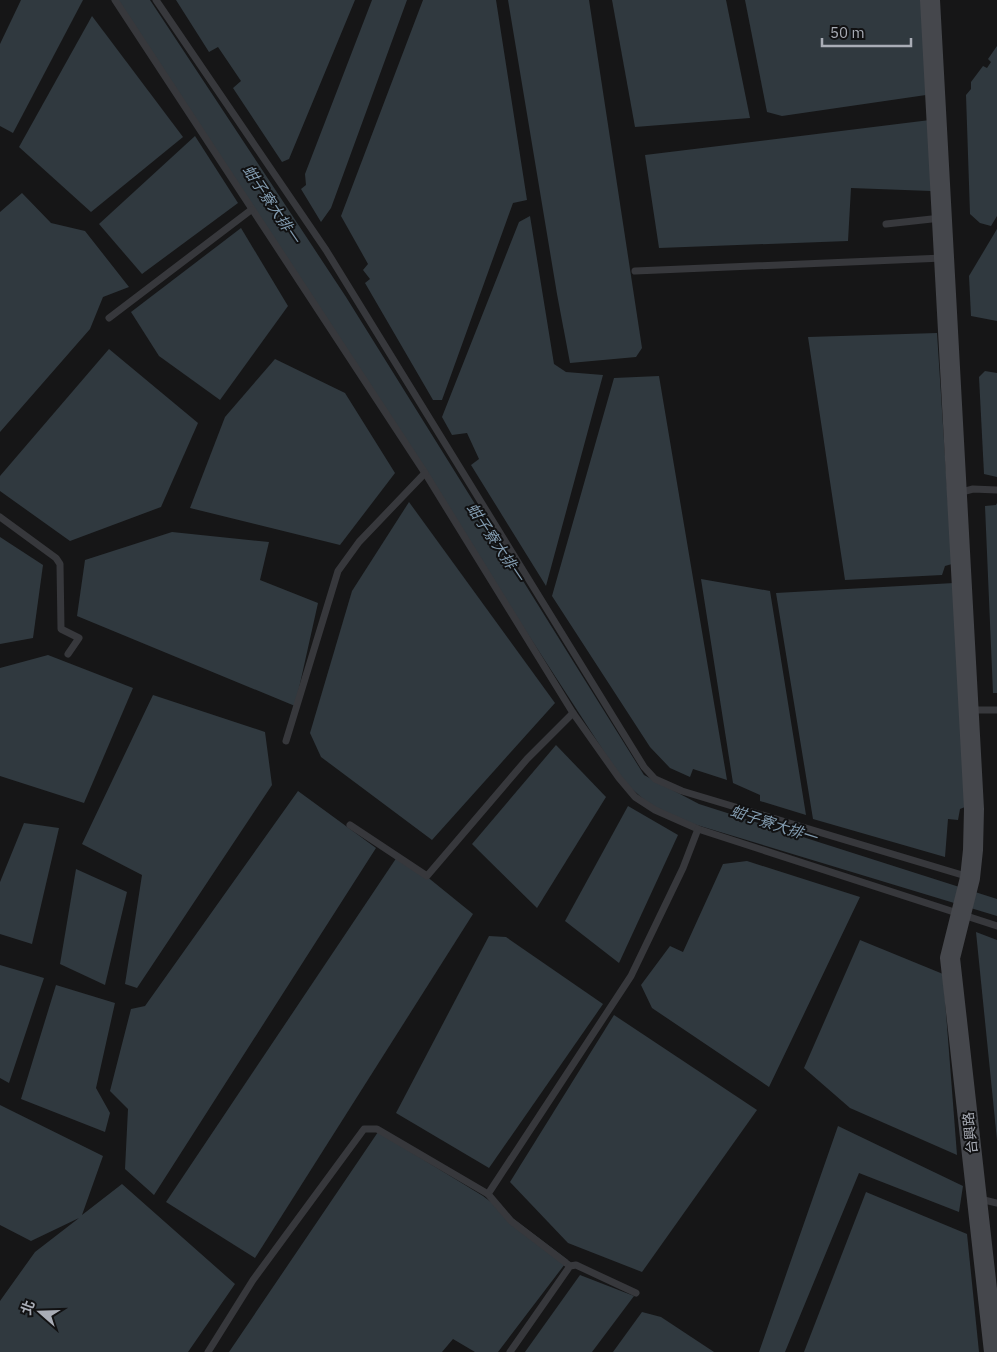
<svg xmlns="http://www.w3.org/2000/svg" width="997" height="1352" font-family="'IBM Plex Sans','Noto Sans TC',sans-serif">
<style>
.water{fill:#30393f}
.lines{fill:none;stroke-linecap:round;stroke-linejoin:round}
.lane{stroke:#37383c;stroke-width:7}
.secondary{stroke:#45474c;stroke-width:20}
.labels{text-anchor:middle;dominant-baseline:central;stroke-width:4;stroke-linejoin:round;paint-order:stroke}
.street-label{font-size:14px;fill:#a9adb6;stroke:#111112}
.water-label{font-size:15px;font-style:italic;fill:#829baf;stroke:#111112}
</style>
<rect width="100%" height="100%" fill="#161617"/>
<g class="water">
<path d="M21,0H83L13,133L0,126V44Z"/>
<path d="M117,0H150L346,297L644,775L699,804L997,899V916L687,822L650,805L623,781Z"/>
<path d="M176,0H355L289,159L282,162L233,88L241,81L218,47L209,52Z"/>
<path d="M372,0H407L331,208L321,222L301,189L306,185L305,174Z"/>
<path d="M423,0H496L527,200L513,203L442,400H433L365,283L370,279L363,270L368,264L341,216Z"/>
<path d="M508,0H589L642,348L636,357L570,363L557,294Z"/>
<path d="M612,0H726L750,118L635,127Z"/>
<path d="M745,0H928L926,95L782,116L767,112Z"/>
<path d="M92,16L183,137L91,212L19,147Z"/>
<path d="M997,46V216L991,226L980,223L970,214L966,95L971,89V82L983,66L987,68L991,62L988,59Z"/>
<path d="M930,120L931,191L851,188L848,241L659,248L645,155Z"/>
<path d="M195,136L238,203L142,274L99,224Z"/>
<path d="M22,193L51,223L85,231L129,287L103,297L90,329L0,432V212Z"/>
<path d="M530,216L554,364L566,372L603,375L546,586L471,465L479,459L467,433L452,435L442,417L519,222Z"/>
<path d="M241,228L288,306L220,400L159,356L131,312Z"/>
<path d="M997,229V321L971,316L969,276Z"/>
<path d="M937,333L952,564L945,566L942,575L845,580L808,337Z"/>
<path d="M109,349L198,423L161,507L70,541L0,491V476Z"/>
<path d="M275,359L345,393L395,473L340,545L190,508L225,417Z"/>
<path d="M985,371L997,373V477L984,474L979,377Z"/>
<path d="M659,376L727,780L693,769L690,777L670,768L650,747L552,596L614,378Z"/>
<path d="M409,502L555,703L432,840L321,757L310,733L352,591Z"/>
<path d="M997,503V693H993L985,506L996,505Z"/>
<path d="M172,532L269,542L260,580L318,603L295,706L77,616L85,560Z"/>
<path d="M0,537L43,565L33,638L0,644Z"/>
<path d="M701,579L770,591L806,815L760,801V795L733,783Z"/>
<path d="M954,583L965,807L960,809L958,820L948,819L945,857L813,819L776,593Z"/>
<path d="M48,655L133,688L84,803L0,776V668Z"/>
<path d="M153,695L265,732L272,785L137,988L125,984L142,875L82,844Z"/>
<path d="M556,745L606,797L537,908L472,844Z"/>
<path d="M298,791L376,848L154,1195L125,1169L128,1109L110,1091L131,1009L145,1006Z"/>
<path d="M628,806L678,835L619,963L565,921Z"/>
<path d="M24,823L59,828L32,944L0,934V882Z"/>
<path d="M399,854L473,914L255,1258L166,1202Z"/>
<path d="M747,861L860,897L769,1087L652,1008L641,985L670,946L683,952L723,864Z"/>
<path d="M76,869L127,892L105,985L60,964Z"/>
<path d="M976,932L997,940V1140Z"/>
<path d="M489,936L506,937L603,1004L489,1168L396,1113Z"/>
<path d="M860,940L943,974L957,1155L850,1108L804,1068Z"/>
<path d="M0,965L44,978L9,1083L0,1078Z"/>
<path d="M56,985L115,1003L96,1088L110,1113L105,1132L21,1099Z"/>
<path d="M614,1015L757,1110L642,1272L568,1243L510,1182Z"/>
<path d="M0,1105L103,1156L82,1215L122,1184L235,1284L188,1352H0V1301L35,1252L79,1218L31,1241L0,1225Z"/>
<path d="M838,1126L963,1186L959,1212L859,1173L785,1352H759Z"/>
<path d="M378,1132L483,1196L568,1260L498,1352H475L453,1339L442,1352H229Z"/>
<path d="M866,1192L967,1234L979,1352H804Z"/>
<path d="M580,1275L634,1296L592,1352H525Z"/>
<path d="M642,1312L661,1317L714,1352H613Z"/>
</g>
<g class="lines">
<g class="lane">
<path d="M115,0L425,473L573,713L619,778L635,797L655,810L698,829L997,926"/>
<path d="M156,0L326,250L644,767L655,779L682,791L969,877"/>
<path d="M886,224L941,218"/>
<path d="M635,271L943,258"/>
<path d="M109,318L251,210"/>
<path d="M958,493L973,489L997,490"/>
<path d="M0,517L56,558L60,564L61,629L79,638L68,654"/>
<path d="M970,710H997"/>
<path d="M286,741L338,571L359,542L425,473"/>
<path d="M350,825L427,876L527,759L573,713"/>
<path d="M980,1199L997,1203"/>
<path d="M570,1266L511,1221L488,1194L631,976L683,868L698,829"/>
<path d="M208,1352L253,1280L364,1129H377L488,1194"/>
<path d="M510,1352L570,1266L576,1265L636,1293"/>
</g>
<path class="secondary" d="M930,0L974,809L973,850L970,878L950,958L994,1352"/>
</g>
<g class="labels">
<g class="street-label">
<text transform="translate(970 1133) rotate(-96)">台興路</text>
</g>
<g class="water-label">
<text transform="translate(272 204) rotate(56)">蚶子寮大排一</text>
<text transform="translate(496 542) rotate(56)">蚶子寮大排一</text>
<text transform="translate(774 824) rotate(18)">蚶子寮大排一</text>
</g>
</g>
<g transform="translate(40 1312) rotate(290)" stroke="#111112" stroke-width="4" paint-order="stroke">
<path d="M0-4L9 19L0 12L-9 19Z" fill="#a9adb6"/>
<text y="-8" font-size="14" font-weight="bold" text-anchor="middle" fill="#a9adb6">北</text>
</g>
<path d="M822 38v8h89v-8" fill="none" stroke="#a9adb6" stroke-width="2.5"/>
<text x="830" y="38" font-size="15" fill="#a9adb6" stroke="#111112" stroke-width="4" paint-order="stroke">50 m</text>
</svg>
